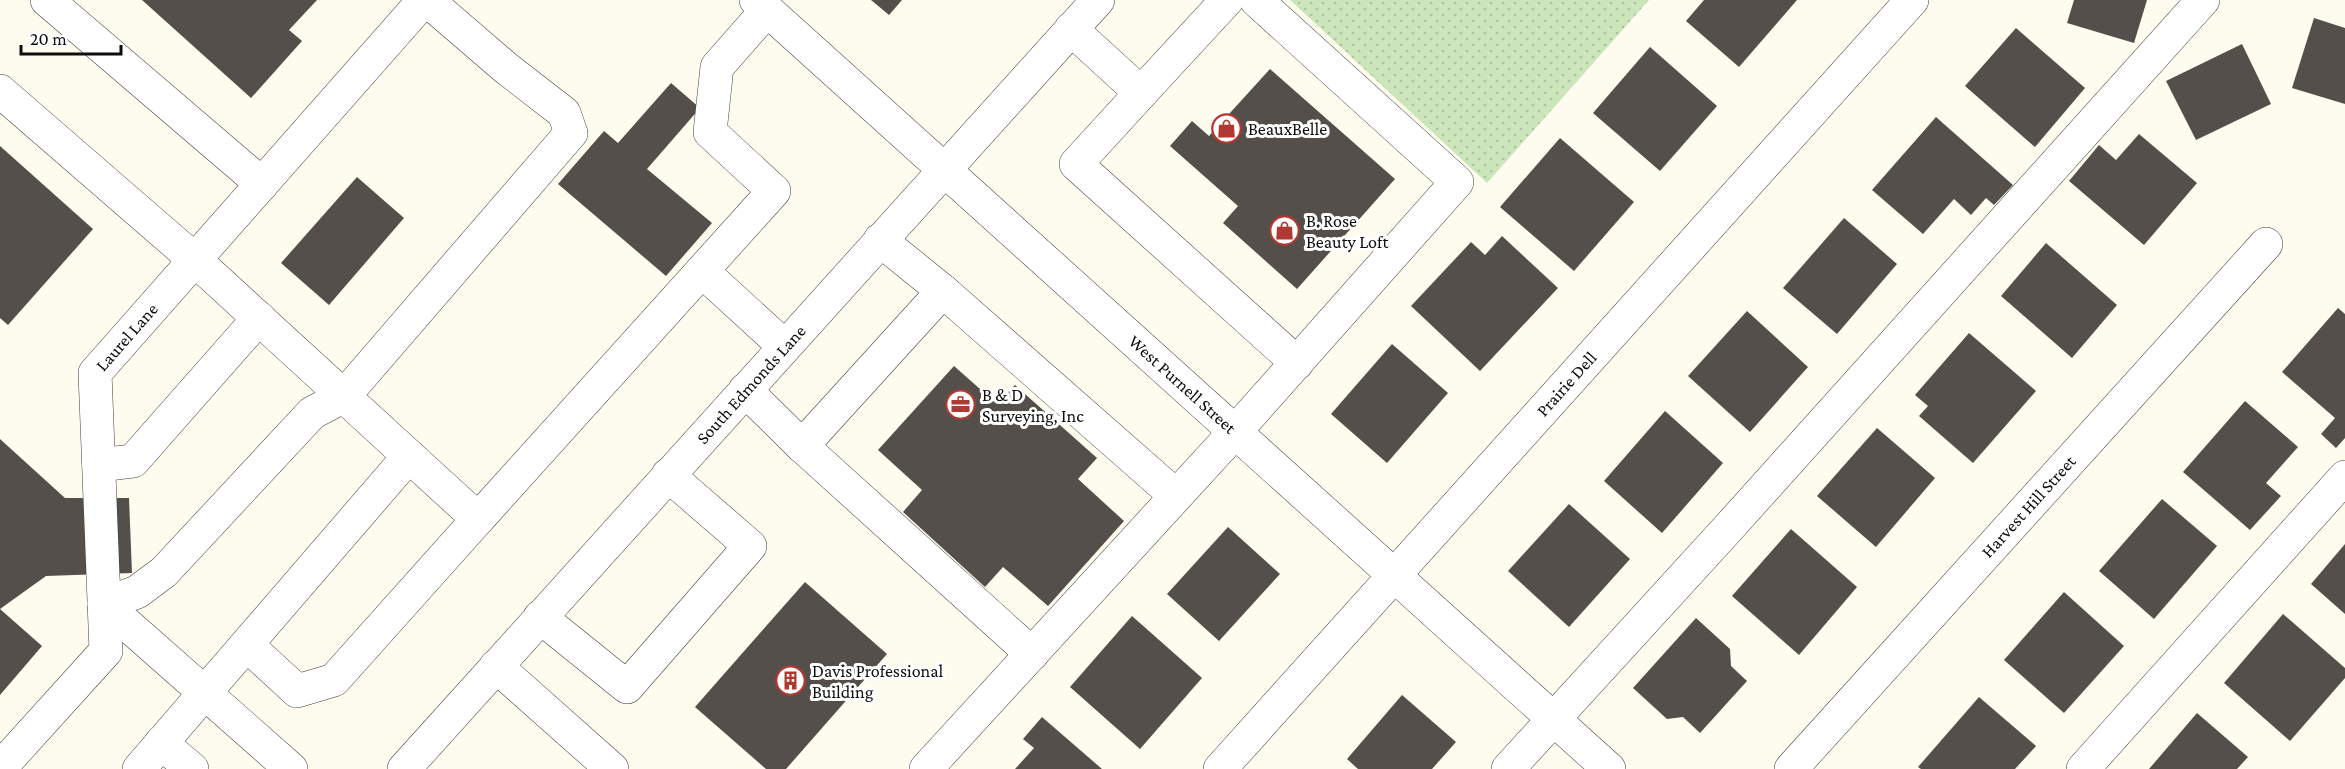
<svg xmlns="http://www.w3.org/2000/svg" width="2345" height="769" font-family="'Crimson Pro',serif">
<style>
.grass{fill:url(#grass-dots)}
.building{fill:#544f4a}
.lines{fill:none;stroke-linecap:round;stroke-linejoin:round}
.minor-casing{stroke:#404040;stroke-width:34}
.minor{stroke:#fff;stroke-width:33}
.labels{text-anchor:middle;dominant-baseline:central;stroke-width:6;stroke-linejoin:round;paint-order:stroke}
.poi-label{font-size:18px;fill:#0d0d0d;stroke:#fff;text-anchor:start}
.street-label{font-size:18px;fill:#0d0d0d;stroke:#fff}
</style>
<defs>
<pattern id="grass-dots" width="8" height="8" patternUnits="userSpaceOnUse" patternTransform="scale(1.5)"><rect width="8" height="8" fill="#cce5bb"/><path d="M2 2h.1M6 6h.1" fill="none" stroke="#aec3a0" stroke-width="1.8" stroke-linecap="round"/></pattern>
</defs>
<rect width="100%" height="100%" fill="#fdfcee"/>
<path class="grass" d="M1290,0H1649L1487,183Z"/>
<g class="building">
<path d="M142,0H317L289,30L302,41L251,98Z"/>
<path d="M871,0H902L889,15Z"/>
<path d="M1704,0H1797L1739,67L1686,21Z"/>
<path d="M2074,0H2147L2134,43L2067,23Z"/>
<path d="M2314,18L2345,28V104L2292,88Z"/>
<path d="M2016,28L2085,88L2035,147L1965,86Z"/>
<path d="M2242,44L2271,104L2196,140L2166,81Z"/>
<path d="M1650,47L1717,106L1660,171L1593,113Z"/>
<path d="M1270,69L1395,179L1297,289L1223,223L1238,206L1170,146L1192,121L1209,136Z"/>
<path d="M671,83L700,108L647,169L712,223L666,276L558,184L604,131L618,143Z"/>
<path d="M1936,117L2013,185L1994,205L1986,198L1971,215L1954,199L1923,234L1872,190Z"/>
<path d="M2139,134L2197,183L2144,245L2069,181L2099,145L2116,160Z"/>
<path d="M1560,138L1634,202L1574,271L1500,207Z"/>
<path d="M0,146L93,229L8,325L0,318Z"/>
<path d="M357,177L404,218L329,305L281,263Z"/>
<path d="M1844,218L1897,264L1837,334L1783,288Z"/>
<path d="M1502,236L1558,288L1480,371L1411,306L1471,242L1485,255Z"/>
<path d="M2046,243L2117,305L2072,358L2001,296Z"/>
<path d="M2338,308L2345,314V438L2336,448L2321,434L2335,418L2282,372Z"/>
<path d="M1747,311L1808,367L1750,432L1688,376Z"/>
<path d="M1969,333L2036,391L1973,463L1919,416L1928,406L1915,395Z"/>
<path d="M1392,344L1448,393L1387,463L1331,414Z"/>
<path d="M954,366L997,404L1015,385L1097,458L1078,479L1124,521L1048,606L1003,567L985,587L903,512L922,490L878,450Z"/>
<path d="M2245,401L2298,447L2266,483L2281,496L2250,530L2183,472Z"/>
<path d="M1665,411L1723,463L1662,533L1604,481Z"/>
<path d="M1877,428L1935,478L1876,547L1817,496Z"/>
<path d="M0,439L65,498H129L132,573L46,576L0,609L42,646L0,695Z"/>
<path d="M2162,499L2217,546L2154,619L2099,571Z"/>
<path d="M1569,504L1630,559L1569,627L1508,571Z"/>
<path d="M1228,527L1280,574L1219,641L1167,594Z"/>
<path d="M1791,529L1857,587L1799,655L1732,596Z"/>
<path d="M2345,544V614L2311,584Z"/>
<path d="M805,582L887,654L786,769H766L695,707Z"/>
<path d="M2064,592L2124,646L2064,713L2004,660Z"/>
<path d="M2283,614L2345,668V678L2290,741L2224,683Z"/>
<path d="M1132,616L1202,678L1140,749L1070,687Z"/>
<path d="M1696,618L1730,649L1731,666L1747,681L1700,733L1683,717L1667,719L1633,688Z"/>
<path d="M1402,695L1456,742L1432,769H1358L1347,759Z"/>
<path d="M1979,697L2036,746L2015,769H1921L1918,767Z"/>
<path d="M2197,713L2248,757L2237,769H2149Z"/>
<path d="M1042,717L1102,769H1015L1034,748L1023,739Z"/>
</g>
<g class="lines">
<defs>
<g id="minor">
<path d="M47,0L262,184"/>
<path id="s1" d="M756,0L1609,769"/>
<path d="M1071,29L1141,93L1227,0"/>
<path d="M0,91L195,260L409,456L139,769"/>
<path d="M1141,93L1076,164L1297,363"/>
<path d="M702,271L784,346"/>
<path d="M943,291L1175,495"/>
<path d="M745,390L802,446L943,291L880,240"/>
<path d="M802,446L1032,654"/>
<path d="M409,456L478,519L774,191L710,132L717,67L767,10"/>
<path d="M99,465L133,461L259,318"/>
<path d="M540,617L627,687L750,546L668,475"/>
<path d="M247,645L297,691L334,680L478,519"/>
<path d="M496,666L612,769"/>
<path d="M161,743L192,769"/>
<path id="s2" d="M0,768L106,651L95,373L424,0"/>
<path d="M291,769L104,604L137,592L164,572L312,413L344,396L571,133L564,113L506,68L427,0"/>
<path id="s3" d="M404,769L1098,0"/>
<path d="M926,769L1234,433L1457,182L1256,0"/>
<path id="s4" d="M1220,769L1912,0"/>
<path d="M1508,769L1731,525L2203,0"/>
<path id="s5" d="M1791,769L2266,244"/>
<path d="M2083,769L2345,477"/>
</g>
</defs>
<use href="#minor" class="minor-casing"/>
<use href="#minor" class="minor"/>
</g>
<defs>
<symbol id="shop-ring" viewBox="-11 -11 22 22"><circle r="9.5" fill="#fff" stroke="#b03931" stroke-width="1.5"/><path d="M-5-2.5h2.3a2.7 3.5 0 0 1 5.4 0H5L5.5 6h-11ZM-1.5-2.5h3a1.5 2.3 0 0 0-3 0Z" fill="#b03931"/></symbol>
<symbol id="office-ring" viewBox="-11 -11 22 22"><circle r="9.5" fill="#fff" stroke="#b03931" stroke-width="1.5"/><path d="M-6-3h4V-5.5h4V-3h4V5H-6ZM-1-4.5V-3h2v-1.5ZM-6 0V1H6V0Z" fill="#b03931"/></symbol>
<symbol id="building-ring" viewBox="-11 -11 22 22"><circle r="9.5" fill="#fff" stroke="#b03931" stroke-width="1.5"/><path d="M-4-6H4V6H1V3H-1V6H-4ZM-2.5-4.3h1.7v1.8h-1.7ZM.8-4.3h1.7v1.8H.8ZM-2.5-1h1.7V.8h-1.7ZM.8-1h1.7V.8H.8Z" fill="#b03931"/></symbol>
</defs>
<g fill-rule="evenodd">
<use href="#shop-ring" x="1210" y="112" width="33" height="33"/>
<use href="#shop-ring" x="1268" y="214" width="33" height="33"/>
<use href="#office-ring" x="944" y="388" width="33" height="33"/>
<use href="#building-ring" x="774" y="664" width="33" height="33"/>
</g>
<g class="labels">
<g class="poi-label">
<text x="1248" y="129">BeauxBelle</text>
<text x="1306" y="221">B. Rose<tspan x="1306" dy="21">Beauty Loft</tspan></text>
<text x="982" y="395">B &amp; D<tspan x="982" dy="21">Surveying, Inc</tspan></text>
<text x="812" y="671">Davis Professional<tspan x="812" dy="21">Building</tspan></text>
</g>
<g class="street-label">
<text stroke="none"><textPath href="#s2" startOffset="484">Laurel Lane</textPath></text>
<text stroke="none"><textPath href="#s3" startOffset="518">South Edmonds Lane</textPath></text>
<text stroke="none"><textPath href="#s4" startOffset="518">Prairie Dell</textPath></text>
<text stroke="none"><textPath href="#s1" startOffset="574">West Purnell Street</textPath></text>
<text stroke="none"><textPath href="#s5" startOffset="354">Harvest Hill Street</textPath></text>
</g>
</g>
<path d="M21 45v9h100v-9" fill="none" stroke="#0d0d0d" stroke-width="3"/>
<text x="30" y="45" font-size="18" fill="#0d0d0d" stroke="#ffffff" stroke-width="4.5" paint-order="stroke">20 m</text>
</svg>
